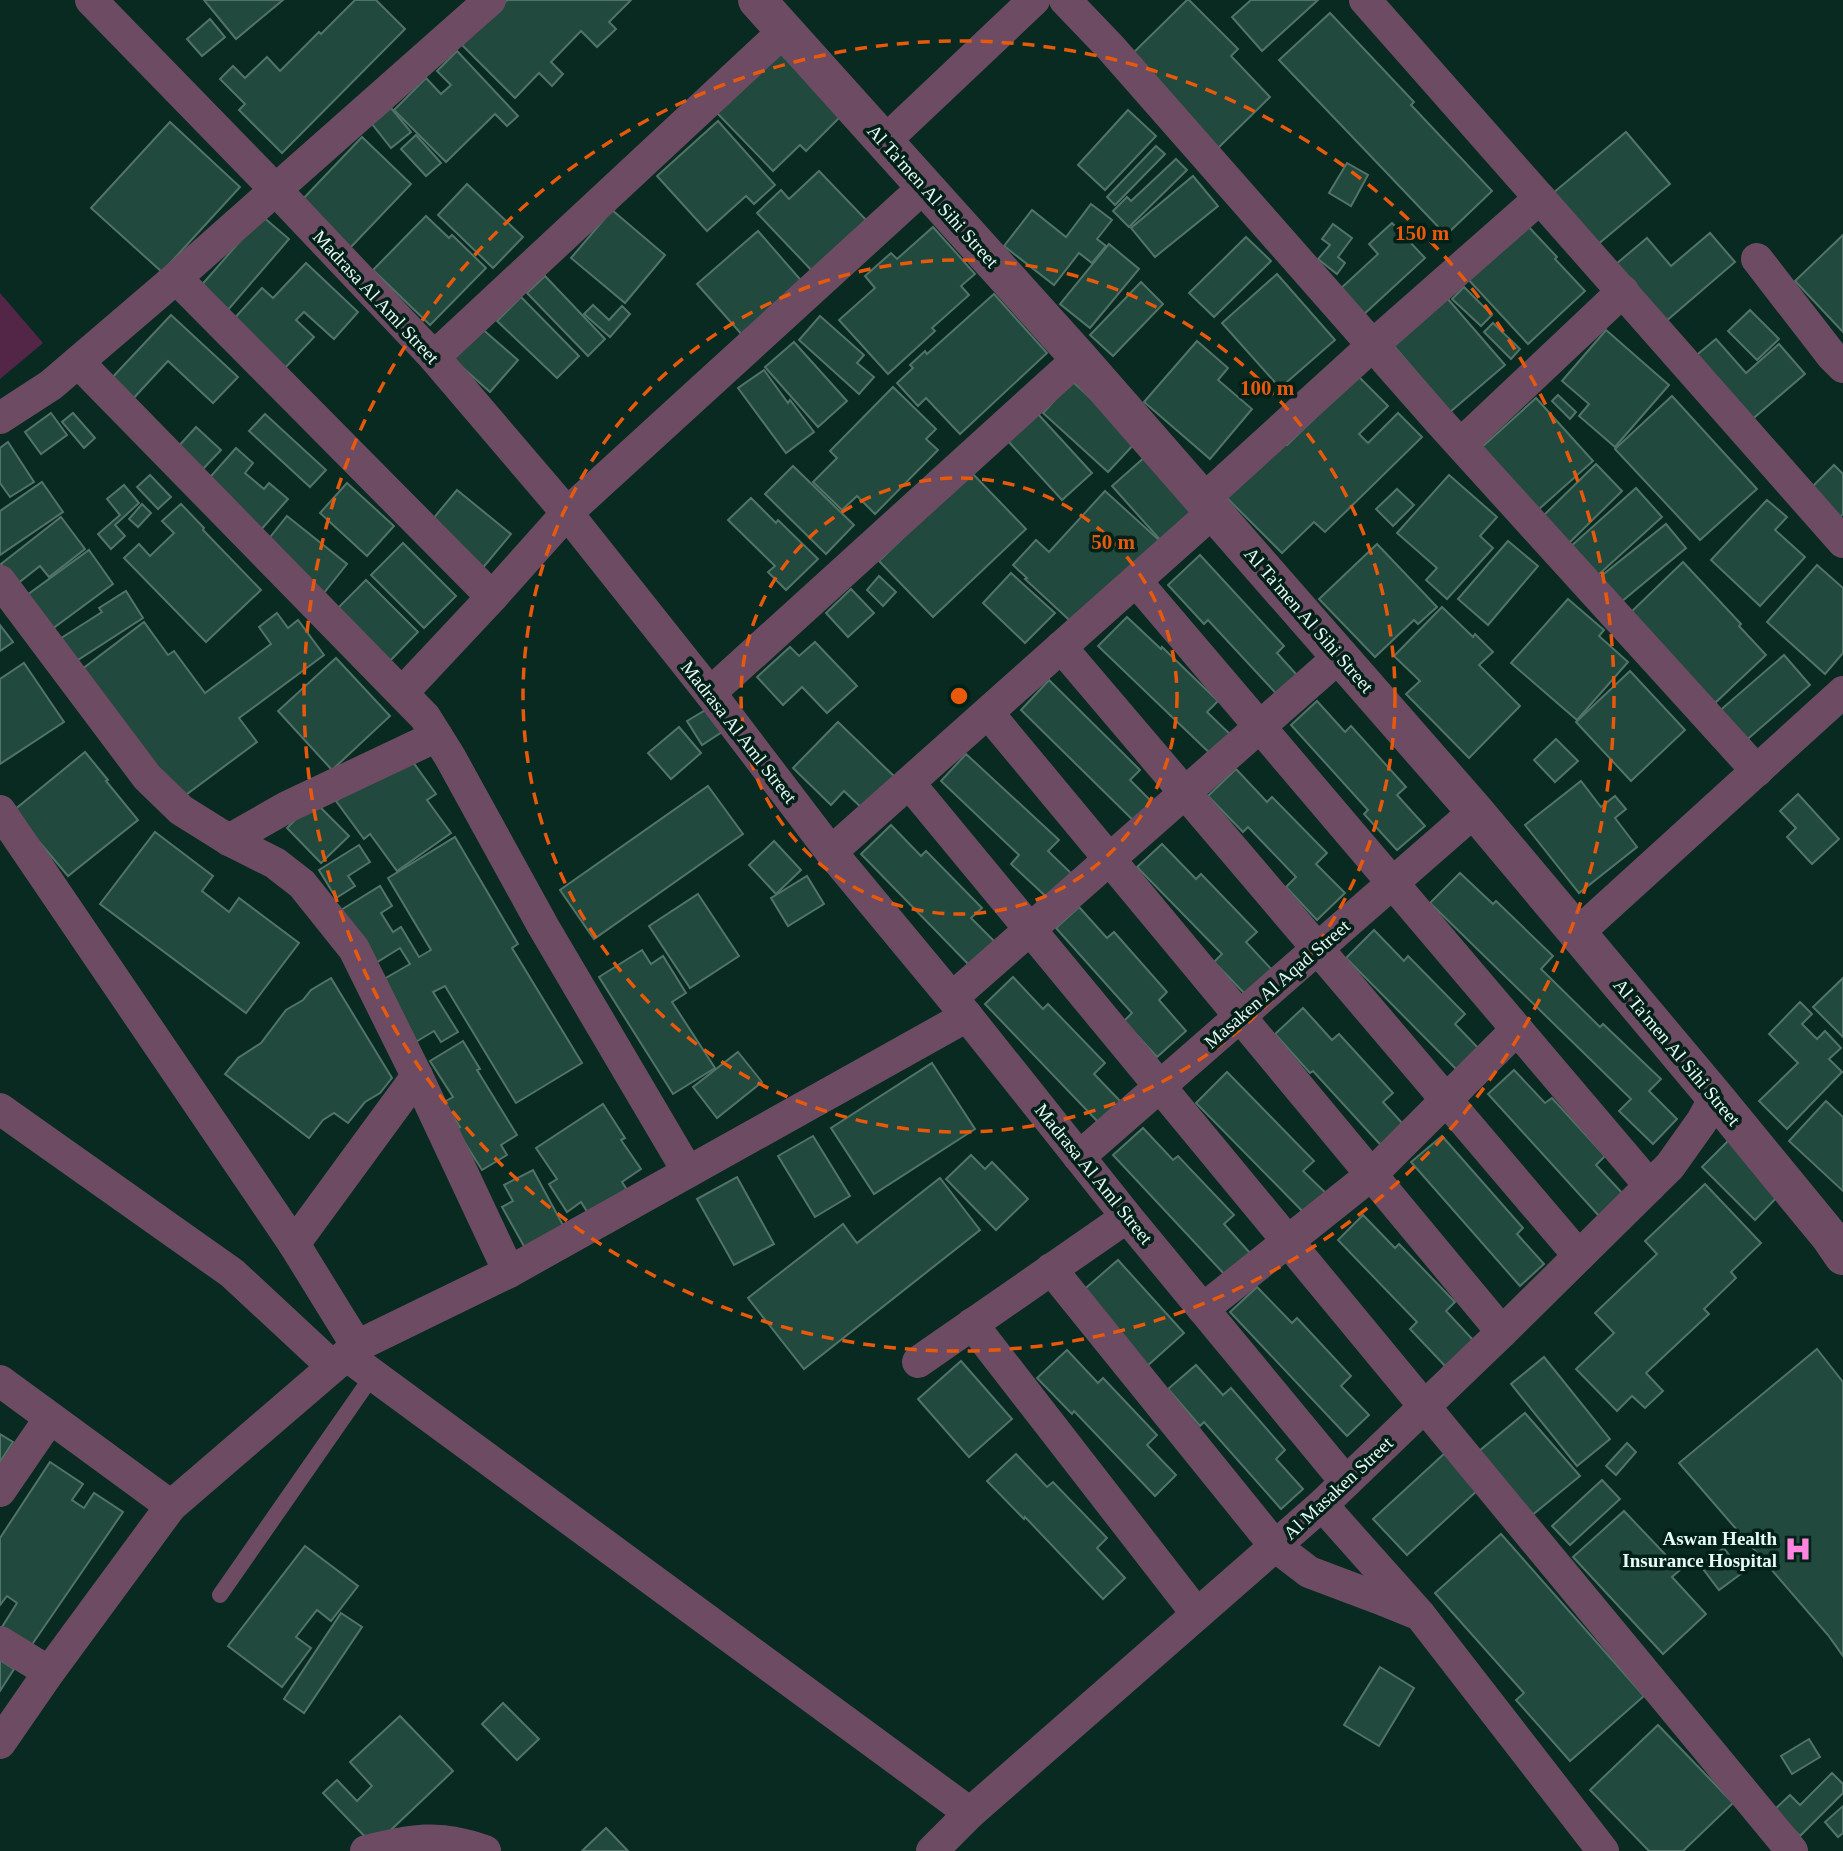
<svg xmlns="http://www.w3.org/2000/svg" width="1843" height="1851" font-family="Georgia,serif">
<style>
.garden{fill:#532648}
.building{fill:#22493d;stroke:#527368;stroke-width:2}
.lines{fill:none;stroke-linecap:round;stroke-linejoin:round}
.service{stroke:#6d4c63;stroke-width:16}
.minor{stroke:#6d4c63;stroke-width:32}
.tertiary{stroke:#6d4c63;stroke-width:38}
.ring{fill:none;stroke:#e8590c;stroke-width:3.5;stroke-dasharray:12 9}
.labels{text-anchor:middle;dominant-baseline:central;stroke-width:7;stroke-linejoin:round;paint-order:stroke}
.street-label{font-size:19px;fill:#e7f9f3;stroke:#002018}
.poi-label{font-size:19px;font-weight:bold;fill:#e7f9f3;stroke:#002018;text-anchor:end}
.centre{fill:#e8590c;stroke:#002018;stroke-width:3.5}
.ring-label{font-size:21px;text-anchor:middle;font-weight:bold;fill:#e8590c;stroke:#002018;stroke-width:7;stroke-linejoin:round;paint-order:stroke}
</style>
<rect width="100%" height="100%" fill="#082a21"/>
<path class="garden" d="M0,293L43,343L0,379Z"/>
<g class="building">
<path d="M204,0H283L236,39Z"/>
<path d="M355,0H376L405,29L282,153L239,110L245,104L220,79L233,66L245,78L267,57L280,71L319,32L321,34Z"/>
<path d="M507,0H631L609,22L616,29L597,47L581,31L551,62L563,74L552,86L539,73L515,98L462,45Z"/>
<path d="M1187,0H1189L1238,49L1231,56L1270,97L1215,151L1128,58Z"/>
<path d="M1251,0H1318L1262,51L1232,17Z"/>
<path d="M1330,13L1414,102L1411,105L1492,191L1446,235L1279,60Z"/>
<path d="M210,19L225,37L202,56L187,39Z"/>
<path d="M457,51L518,116L507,126L495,114L446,162L394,110L426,78L441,94L451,85L437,71Z"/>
<path d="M779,52L841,116L806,151L800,145L773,171L717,113Z"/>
<path d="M391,108L411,132L391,148L372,124Z"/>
<path d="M1128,110L1156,136L1105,190L1078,165Z"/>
<path d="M718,121L775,185L754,204L746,196L707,231L657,176Z"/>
<path d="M170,122L240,187L162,272L91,208Z"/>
<path d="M1626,132L1670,184L1597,245L1553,193Z"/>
<path d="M416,135L441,163L426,176L401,149Z"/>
<path d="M362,137L411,184L350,248L301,201Z"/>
<path d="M1156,146L1165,154L1115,205L1107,197Z"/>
<path d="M1176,159L1187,170L1129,227L1113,211L1127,197L1131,201Z"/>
<path d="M1347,163L1368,175L1351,206L1329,193Z"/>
<path d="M819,171L869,223L815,274L757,213L781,190L789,199Z"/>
<path d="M1193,176L1218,206L1155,257L1131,228Z"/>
<path d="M467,184L523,237L493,268L438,215Z"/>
<path d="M1091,204L1112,220L1097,239L1106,246L1092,263L1079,253L1054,285L1004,246L1032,210L1066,237Z"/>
<path d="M612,210L665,255L625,303L571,258Z"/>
<path d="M262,216L289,239L227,311L199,288Z"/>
<path d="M426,216L449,238L452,235L486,268L430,325L373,270Z"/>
<path d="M1392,223L1425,258L1362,316L1339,290L1378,254L1369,244Z"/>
<path d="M1525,223L1557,257L1555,259L1585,291L1528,344L1466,277Z"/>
<path d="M1333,224L1352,238L1338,257L1345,263L1337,274L1318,259L1330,245L1322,239Z"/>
<path d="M933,227L975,274L961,286L969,295L932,328L935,331L888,374L839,320L875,288L865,276L891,253L897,259Z"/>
<path d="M758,231L805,285L744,337L697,284Z"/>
<path d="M1710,233L1735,262L1665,322L1616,264L1647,238L1671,266Z"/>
<path d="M1843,235V332L1795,281Z"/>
<path d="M1246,237L1271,261L1214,317L1189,293Z"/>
<path d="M1109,244L1139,269L1090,328L1060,304Z"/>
<path d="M306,263L358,312L334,339L304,312L296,320L314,337L284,369L232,321L262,288L273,298Z"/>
<path d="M1277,274L1335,340L1280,388L1222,323Z"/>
<path d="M545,276L605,339L588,356L527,293Z"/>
<path d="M1141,282L1163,304L1113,356L1090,335Z"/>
<path d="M1464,287L1492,315L1481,326L1452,299Z"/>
<path d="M994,294L1047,353L960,434L926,398L918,406L897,383L913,368L910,365L925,351L927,354Z"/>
<path d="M521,297L579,356L557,378L497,321Z"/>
<path d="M1447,298L1505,365L1450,412L1393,345Z"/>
<path d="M593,305L609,320L622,306L630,314L610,337L584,314Z"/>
<path d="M1750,310L1779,339L1757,360L1728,331Z"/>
<path d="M171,315L238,377L213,403L168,361L130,402L108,382Z"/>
<path d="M820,316L864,355L857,363L874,377L859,394L799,340Z"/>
<path d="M1493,323L1520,349L1511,359L1484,332Z"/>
<path d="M480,327L518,360L490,392L453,359Z"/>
<path d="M1606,330L1669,385L1615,447L1579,416L1589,404L1562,381Z"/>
<path d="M1716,339L1746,373L1779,344L1805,374L1749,422L1693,358Z"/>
<path d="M1197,341L1228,368L1218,380L1252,409L1210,459L1144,402Z"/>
<path d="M794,342L847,401L818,427L765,367Z"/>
<path d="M764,370L788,403L790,400L814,432L786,453L738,388Z"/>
<path d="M1358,376L1388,406L1359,434L1368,443L1398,413L1422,437L1325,532L1314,522L1282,553L1227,498L1284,442L1287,445Z"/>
<path d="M1072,381L1137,441L1108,472L1043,413Z"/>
<path d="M893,387L936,429L926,439L938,450L875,514L857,496L842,510L813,482L837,458L830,451Z"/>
<path d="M1558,395L1576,412L1570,419L1552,401Z"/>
<path d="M1672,396L1757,489L1700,540L1615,449Z"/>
<path d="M1536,398L1593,461L1538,510L1482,447Z"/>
<path d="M51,413L67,435L41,454L25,432Z"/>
<path d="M73,413L95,438L84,448L62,422Z"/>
<path d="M265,414L326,470L310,487L249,431Z"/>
<path d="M1038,414L1092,473L1062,500L1008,441Z"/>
<path d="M196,427L221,450L201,471L177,448Z"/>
<path d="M8,442L34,482L10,497L0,483V448Z"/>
<path d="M236,448L253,463L245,473L264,489L269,483L288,499L259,532L204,484Z"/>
<path d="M1146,456L1197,514L1163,543L1112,486Z"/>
<path d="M1596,464L1622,491L1569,543L1543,516Z"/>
<path d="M1834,465L1843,474V514L1835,522L1806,493Z"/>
<path d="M793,466L854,525L826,554L765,494Z"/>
<path d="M971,472L1026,529L933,617L879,561Z"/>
<path d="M150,475L171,497L158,509L137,487Z"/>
<path d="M1449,475L1497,517L1480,536L1493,548L1447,599L1426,580L1437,568L1397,533Z"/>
<path d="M42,482L63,512L0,555V511Z"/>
<path d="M347,483L394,526L367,556L320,513Z"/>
<path d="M124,485L139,503L115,525L125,536L111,549L98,534L120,515L107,499Z"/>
<path d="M1636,488L1662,517L1597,576L1570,547Z"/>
<path d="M1397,489L1414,505L1393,526L1376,509Z"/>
<path d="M457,490L511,534L481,570L427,526Z"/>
<path d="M1105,491L1160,541L1079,629L1025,579L1027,578L1013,565L1036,540L1049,552Z"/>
<path d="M751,498L776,523L778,520L818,559L786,590L768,572L775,566L728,520Z"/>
<path d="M1767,500L1787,517L1775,530L1805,557L1760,606L1711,560Z"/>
<path d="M142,504L151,513L138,527L129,519Z"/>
<path d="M181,504L204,528L203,530L261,590L206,642L124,558L139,544L150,556L174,533L162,521Z"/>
<path d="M287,516L347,564L323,594L263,546Z"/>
<path d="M61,517L85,549L49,577L40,566L17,584L1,564Z"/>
<path d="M1666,524L1686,548L1621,602L1600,577Z"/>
<path d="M1508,541L1538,566L1488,625L1458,599Z"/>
<path d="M403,543L456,596L424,628L371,575Z"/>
<path d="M1377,544L1437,607L1418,624L1414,620L1375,657L1319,599Z"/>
<path d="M89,550L113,584L52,629L27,595Z"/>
<path d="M1200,555L1284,646L1277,653L1305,684L1284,702L1208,620L1204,624L1168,585Z"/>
<path d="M1683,562L1741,624L1739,626L1766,655L1715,703L1629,614Z"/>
<path d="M1817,565L1843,588V653L1825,674L1767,622Z"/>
<path d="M1011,573L1055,613L1025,643L983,603Z"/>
<path d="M879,576L896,592L883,606L867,590Z"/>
<path d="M366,580L418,632L385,666L332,614Z"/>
<path d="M851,589L874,613L848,637L826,613Z"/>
<path d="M126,591L143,618L70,665L55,642L102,612L99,608Z"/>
<path d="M1568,599L1604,630L1599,636L1628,662L1577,720L1511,663Z"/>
<path d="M1442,607L1473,637L1475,634L1493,652L1479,665L1520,706L1469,758L1406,694L1420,681L1394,656Z"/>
<path d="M277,613L288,628L298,620L324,655L239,718L257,742L179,800L81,670L144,622L168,655L174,651L205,693L271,644L259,627Z"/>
<path d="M1127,617L1161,649L1162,647L1218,701L1207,712L1236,740L1217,760L1098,646Z"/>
<path d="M0,625L13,642L0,651Z"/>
<path d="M815,642L857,686L827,713L802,687L783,705L757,677L790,647L799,656Z"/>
<path d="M1784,655L1810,685L1743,743L1717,713Z"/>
<path d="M336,658L390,716L332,770L278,711Z"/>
<path d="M24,663L64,722L0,764V679Z"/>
<path d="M1630,671L1685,730L1631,781L1576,722Z"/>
<path d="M1049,680L1140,770L1130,780L1158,808L1140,827L1021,710Z"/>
<path d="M1317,701L1345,732L1351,726L1406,787L1397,795L1425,826L1397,850L1364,814L1368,810L1291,725Z"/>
<path d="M707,709L722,732L702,745L687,721Z"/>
<path d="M838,722L898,780L866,812L844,791L831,805L793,768Z"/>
<path d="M679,727L701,753L671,779L648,753Z"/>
<path d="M1556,739L1578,761L1555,782L1534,760Z"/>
<path d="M405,751L436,794L427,800L451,833L397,871L370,834L364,839L336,801Z"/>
<path d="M85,752L108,780L106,781L138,820L68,876L13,811Z"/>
<path d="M966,754L1059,840L1048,851L1076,878L1053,903L1011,864L1019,855L941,781Z"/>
<path d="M1236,769L1267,802L1272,797L1327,853L1316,864L1345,893L1317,920L1286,887L1296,877L1248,827L1243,832L1208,796Z"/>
<path d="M1581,781L1601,807L1615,796L1626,809L1615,818L1637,847L1579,893L1525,825Z"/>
<path d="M708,786L743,834L594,939L560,890Z"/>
<path d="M1798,794L1839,839L1812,864L1787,837L1796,828L1780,811Z"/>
<path d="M314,801L349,836L321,863L287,828Z"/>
<path d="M891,825L921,856L926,851L982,908L971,918L999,946L974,970L861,854Z"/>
<path d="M155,832L213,876L202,891L229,912L239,898L299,943L246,1013L100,904Z"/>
<path d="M455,837L518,944L512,948L582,1063L516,1103L445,986L433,992L458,1032L441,1042L434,1031L414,1043L377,983L410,964L400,948L374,964L341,910L380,886L392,906L381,913L393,932L401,927L419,957L431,950L388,878Z"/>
<path d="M774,841L801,870L776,894L749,865Z"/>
<path d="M1162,844L1196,879L1201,874L1257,932L1246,942L1274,972L1248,997L1214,962L1222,954L1137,867Z"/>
<path d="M359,845L370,862L348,876L355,886L336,898L319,870Z"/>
<path d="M1460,873L1493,904L1496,901L1553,956L1541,969L1600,1027L1603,1024L1661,1079L1649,1091L1677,1119L1653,1144L1619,1111L1631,1099L1430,903Z"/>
<path d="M807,876L824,904L788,926L771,898Z"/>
<path d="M698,894L739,956L690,988L649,926Z"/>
<path d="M1079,907L1107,938L1114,932L1167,992L1159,1000L1186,1031L1157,1057L1124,1021L1132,1013L1056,928Z"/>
<path d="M1374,930L1404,961L1408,956L1465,1014L1455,1024L1483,1053L1462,1075L1346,958Z"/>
<path d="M642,950L651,964L663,956L686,993L672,1002L715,1068L673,1094L599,977Z"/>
<path d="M1013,977L1043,1009L1048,1004L1105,1063L1094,1074L1122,1103L1100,1124L985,1004Z"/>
<path d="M331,978L392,1078L380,1093L365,1102L348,1123L334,1113L323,1120L309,1138L225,1074L238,1058L261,1043L286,1010L303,1000L311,990Z"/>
<path d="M1843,978V1037L1813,1007Z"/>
<path d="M1800,1002L1812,1014L1802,1024L1817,1039L1825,1031L1841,1048L1829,1059L1842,1072L1787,1129L1759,1101L1798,1063L1769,1034Z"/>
<path d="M1303,1008L1332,1040L1339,1034L1393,1093L1383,1102L1412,1134L1389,1154L1313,1071L1310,1073L1275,1034Z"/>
<path d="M463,1041L480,1069L477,1070L517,1135L501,1145L507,1155L482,1170L456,1129L460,1127L444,1102L453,1097L430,1061Z"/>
<path d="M738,1052L762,1082L717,1118L693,1087Z"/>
<path d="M932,1063L975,1129L874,1194L831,1128Z"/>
<path d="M1514,1070L1545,1103L1552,1098L1605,1156L1596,1165L1624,1195L1600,1217L1488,1094Z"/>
<path d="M1227,1072L1314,1161L1303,1171L1333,1200L1312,1221L1196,1103Z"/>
<path d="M1826,1101L1843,1117V1191L1789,1141Z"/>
<path d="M603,1104L625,1138L621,1140L641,1169L622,1182L629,1193L591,1218L581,1202L567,1212L549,1184L557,1179L536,1148Z"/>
<path d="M1143,1128L1173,1160L1178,1156L1234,1215L1224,1224L1250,1253L1226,1276L1113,1155Z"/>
<path d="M813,1136L850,1196L815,1217L778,1156Z"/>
<path d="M1442,1136L1523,1228L1517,1234L1544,1264L1520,1286L1411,1162Z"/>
<path d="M1732,1137L1785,1189L1755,1220L1702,1167Z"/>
<path d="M971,1155L985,1169L992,1162L1028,1199L996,1230L946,1179Z"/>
<path d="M533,1170L564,1227L525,1248L502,1207L513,1201L504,1185Z"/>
<path d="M737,1177L774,1244L734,1265L697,1199Z"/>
<path d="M940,1178L980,1230L804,1369L748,1298L843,1224L857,1243Z"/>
<path d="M1705,1184L1761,1243L1731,1272L1736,1278L1704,1309L1709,1314L1646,1373L1663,1391L1645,1408L1632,1396L1617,1411L1576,1369L1614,1333L1595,1313L1657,1254L1645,1241Z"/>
<path d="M1363,1215L1395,1248L1399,1244L1455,1302L1446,1311L1474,1341L1447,1368L1410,1329L1417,1322L1338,1240Z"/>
<path d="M1118,1260L1184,1333L1146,1367L1080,1293Z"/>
<path d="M1257,1287L1292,1323L1297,1318L1351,1376L1341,1386L1369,1415L1347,1436L1230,1312Z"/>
<path d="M1817,1349L1843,1382V1656L1828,1635L1679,1463Z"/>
<path d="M1067,1350L1098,1383L1103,1378L1157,1435L1147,1445L1176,1475L1155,1496L1074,1411L1072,1414L1037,1378Z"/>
<path d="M1544,1357L1610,1439L1577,1466L1511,1384Z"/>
<path d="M961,1361L1012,1419L969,1457L918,1399Z"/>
<path d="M1196,1365L1223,1395L1231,1388L1285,1450L1276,1459L1303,1489L1281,1509L1204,1422L1200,1426L1168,1389Z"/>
<path d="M1525,1413L1580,1476L1531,1516L1478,1452Z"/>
<path d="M0,1434L13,1442L0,1462Z"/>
<path d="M1627,1443L1636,1452L1616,1475L1606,1466Z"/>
<path d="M1445,1453L1479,1489L1407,1555L1373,1519Z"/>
<path d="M1016,1454L1047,1487L1053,1482L1107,1538L1097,1548L1125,1578L1103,1599L1025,1517L1024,1519L987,1481Z"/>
<path d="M50,1462L83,1484L72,1500L84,1508L94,1493L123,1512L31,1646L2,1627L17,1603L7,1596L0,1605V1538Z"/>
<path d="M1602,1480L1620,1499L1570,1545L1552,1526Z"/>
<path d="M1624,1511L1680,1570L1672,1577L1706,1614L1663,1654L1573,1557Z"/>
<path d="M1501,1534L1644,1696L1570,1761L1516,1700L1524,1693L1435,1593Z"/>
<path d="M305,1546L358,1586L331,1621L317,1610L296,1637L311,1648L282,1687L228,1646Z"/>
<path d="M1724,1548L1742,1573L1719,1590L1700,1565Z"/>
<path d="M341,1613L362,1627L304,1713L284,1699Z"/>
<path d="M0,1660L14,1669L0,1691Z"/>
<path d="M1380,1667L1414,1688L1379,1746L1344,1725Z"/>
<path d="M503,1703L539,1739L517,1760L482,1724Z"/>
<path d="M400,1716L453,1771L374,1846L323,1793L337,1780L357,1801L372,1786L350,1762Z"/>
<path d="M1658,1725L1733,1803L1683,1851H1649L1590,1790Z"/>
<path d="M1809,1739L1820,1757L1792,1774L1781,1756Z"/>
<path d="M1832,1773L1843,1784V1793L1800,1836L1774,1810L1790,1795L1800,1805Z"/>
<path d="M1843,1806V1833L1838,1837L1825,1822Z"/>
<path d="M606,1828L628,1851H582Z"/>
</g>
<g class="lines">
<path class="service" d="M220,1595L373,1375"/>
<g class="minor">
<path d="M91,0L275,189L434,357L567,513L710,693L831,852L967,1016L1127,1217L1346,1482"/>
<path d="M1065,0L1111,48L1441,423L1757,771"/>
<path d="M1365,0L1843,542"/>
<path d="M885,141L1034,0"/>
<path d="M1757,259L1832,356L1843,367"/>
<path d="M176,278L492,597"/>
<path d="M434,357L784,31"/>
<path d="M78,362L425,717L450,757L543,926L688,1172"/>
<path d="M0,418L51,385L176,278L490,0"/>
<path d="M1461,444L1623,291"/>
<path d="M1203,500L1373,345L1540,198"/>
<path d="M0,581L147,777L181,810L229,840L275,863L302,884L354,949L417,1076L509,1272"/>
<path d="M1136,581L1650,1186"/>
<path d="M1061,647L1579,1256"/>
<path d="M402,693L492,597L567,513L925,186"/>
<path d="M710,693L1079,358"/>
<path d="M988,713L1502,1332"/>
<path d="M909,783L1792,1851"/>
<path d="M0,811L294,1244L357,1346"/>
<path d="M229,840L287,807L437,736"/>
<path d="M831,852L1214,511"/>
<path d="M1578,933L1843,692"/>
<path d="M952,998L1340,656"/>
<path d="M0,1109L232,1273L332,1366"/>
<path d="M1079,1157L1475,811"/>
<path d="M294,1244L417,1076"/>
<path d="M1051,1269L1275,1546L1309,1572L1378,1598L1420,1615"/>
<path d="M1203,1309L1371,1175L1517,1029"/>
<path d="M972,1324L1197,1614"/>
<path d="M346,1355L970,1813"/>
<path d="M918,1362L1127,1217"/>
<path d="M0,1381L171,1506"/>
<path d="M0,1491L50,1418"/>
<path d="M1322,1505L1420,1615L1603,1851"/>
<path d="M0,1642L49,1672"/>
<path d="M0,1743L49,1672L171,1506L357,1346L509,1272L967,1016"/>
<path d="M366,1851C413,1840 439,1834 485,1851"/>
<path d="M932,1851L970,1813L1322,1505L1502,1332L1670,1166L1702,1121L1715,1097"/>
</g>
<path class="tertiary" d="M757,0L1079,358L1475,811L1715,1097L1830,1237L1843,1256"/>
</g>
<g class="ring">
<circle cx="959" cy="696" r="218"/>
<circle cx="959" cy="696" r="436"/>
<circle cx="959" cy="696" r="655"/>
</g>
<defs>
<symbol id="hospital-bare" viewBox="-9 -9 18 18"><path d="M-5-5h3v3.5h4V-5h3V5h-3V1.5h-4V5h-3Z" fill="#ff85df" stroke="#002018" stroke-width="2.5" paint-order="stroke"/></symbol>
</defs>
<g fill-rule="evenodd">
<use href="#hospital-bare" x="1779" y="1530" width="38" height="38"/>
</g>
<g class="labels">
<g class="street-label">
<text transform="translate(933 196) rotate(48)">Al Ta'men Al Sihi Street</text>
<text transform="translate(376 297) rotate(47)">Madrasa Al Aml Street</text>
<text transform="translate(1309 620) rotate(49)">Al Ta'men Al Sihi Street</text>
<text transform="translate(739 732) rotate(52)">Madrasa Al Aml Street</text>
<text transform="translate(1277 984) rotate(-41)">Masaken Al Aqad Street</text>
<text transform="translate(1677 1052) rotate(50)">Al Ta'men Al Sihi Street</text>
<text transform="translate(1094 1174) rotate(51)">Madrasa Al Aml Street</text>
<text transform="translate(1338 1488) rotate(-43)">Al Masaken Street</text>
</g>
<g class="poi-label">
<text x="1777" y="1538">Aswan Health<tspan x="1777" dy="22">Insurance Hospital</tspan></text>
</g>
</g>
<circle cx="959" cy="696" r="10" class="centre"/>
<g class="ring-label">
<text x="1422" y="240">150 m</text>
<text x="1267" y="395">100 m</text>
<text x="1113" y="549">50 m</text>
</g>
</svg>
